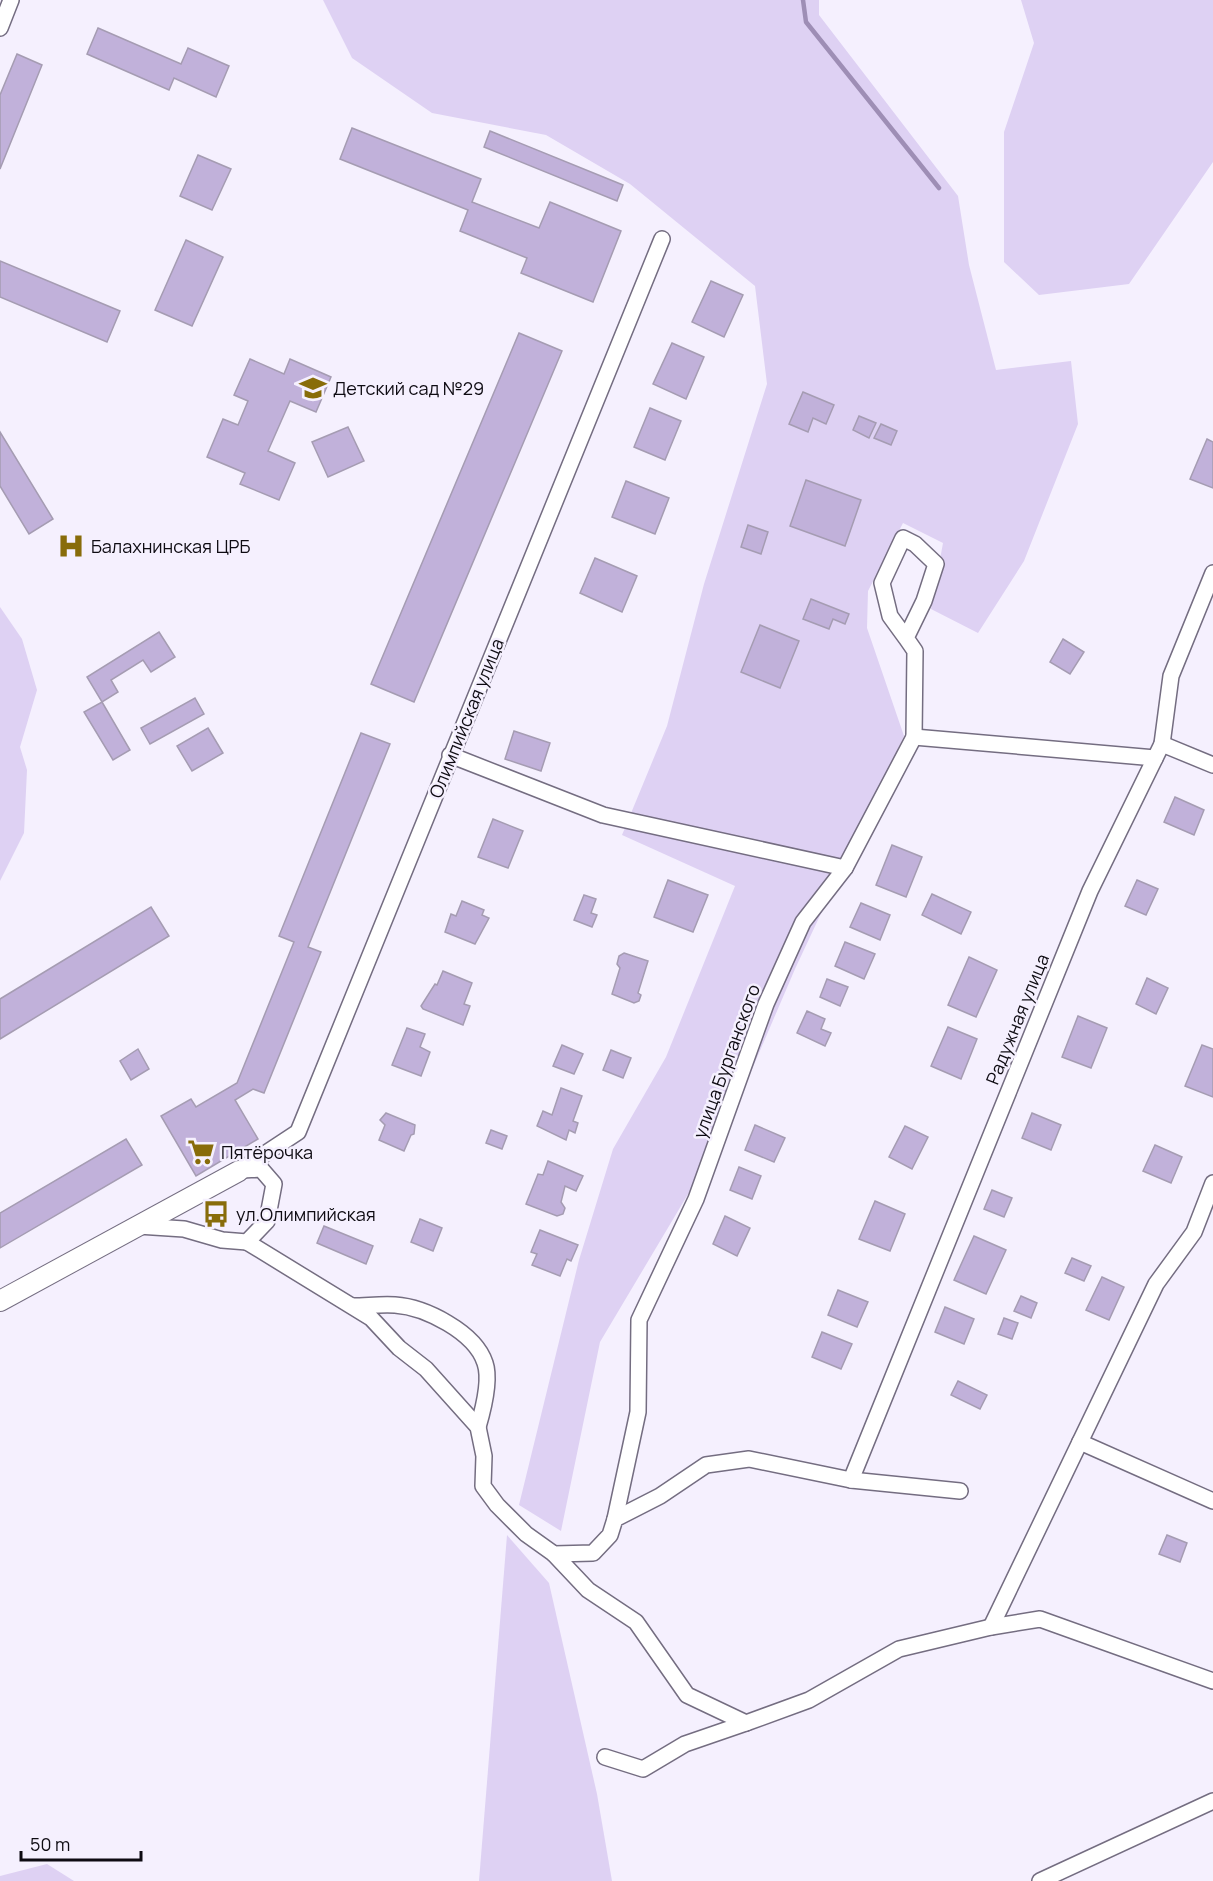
<svg xmlns="http://www.w3.org/2000/svg" width="1213" height="1881" font-family="Manrope,sans-serif">
<style>
.green{fill:#ded1f3}
.lines{fill:none;stroke-linecap:round;stroke-linejoin:round}
.stream{stroke:#9e8eb5;stroke-width:4.5}
.building{fill:#c1b1da;stroke:#a59cb2;stroke-width:1.5}
.minor-casing{stroke:#746d81;stroke-width:18}
.tertiary-casing{stroke:#746d81;stroke-width:22}
.minor{stroke:#fff;stroke-width:15}
.tertiary{stroke:#fff;stroke-width:20}
.labels{text-anchor:middle;dominant-baseline:central;stroke-width:5;stroke-linejoin:round;paint-order:stroke}
.poi-label{font-size:18px;fill:#0e0b12;stroke:#f5f0fe;text-anchor:start}
.street-label{font-size:18px;fill:#0e0b12;stroke:#f5f0fe}
</style>
<rect width="100%" height="100%" fill="#f5f0fe"/>
<g class="green">
<path d="M323,0H819V15L958,196L969,265L996,370L1071,361L1078,424L1024,561L978,633L931,609L943,543L903,523L868,591L867,628L904,736L795,969L744,1088L697,1179L600,1342L561,1531L519,1505L579,1260L613,1149L666,1057L735,886L622,835L667,726L704,584L767,384L755,286L630,184L546,135L432,113L352,58Z"/>
<path d="M1021,0H1213V162L1129,284L1039,295L1004,262V132L1034,43Z"/>
<path d="M0,607L22,639L37,690L20,747L27,770L24,833L0,881Z"/>
<path d="M507,1535L549,1583L597,1794L612,1881H479Z"/>
<path d="M47,1864L74,1881H0V1876Z"/>
</g>
<g class="lines">
<path class="stream" d="M803,0L806,22L939,188"/>
</g>
<g class="building">
<path d="M98,28L181,64L188,48L229,66L216,97L174,78L169,90L87,54Z"/>
<path d="M17,54L42,65L0,169V95Z"/>
<path d="M352,128L481,179L472,202L539,228L550,202L621,231L593,302L521,273L527,258L460,231L468,210L340,159Z"/>
<path d="M490,131L623,185L617,201L484,147Z"/>
<path d="M198,155L231,169L212,210L180,196Z"/>
<path d="M186,240L223,257L192,326L155,310Z"/>
<path d="M0,261L120,311L107,342L0,297Z"/>
<path d="M711,281L743,295L724,337L692,322Z"/>
<path d="M519,333L562,351L414,702L371,684Z"/>
<path d="M672,343L704,357L686,399L653,384Z"/>
<path d="M250,359L284,374L290,359L331,377L316,412L290,401L268,451L295,463L279,500L240,484L245,473L207,457L223,419L238,425L248,401L234,395Z"/>
<path d="M803,392L834,405L826,424L813,418L808,432L789,424Z"/>
<path d="M650,408L681,421L665,460L634,447Z"/>
<path d="M859,416L876,423L869,438L853,430Z"/>
<path d="M881,424L897,431L891,445L874,438Z"/>
<path d="M348,427L364,461L328,477L312,442Z"/>
<path d="M0,432L53,519L29,534L0,486Z"/>
<path d="M1207,439L1213,442V488L1190,479Z"/>
<path d="M806,480L861,500L845,546L790,526Z"/>
<path d="M626,481L669,498L655,534L612,517Z"/>
<path d="M748,525L768,532L761,554L741,547Z"/>
<path d="M595,558L637,576L622,612L580,593Z"/>
<path d="M811,599L849,614L845,624L833,619L829,629L803,619Z"/>
<path d="M760,625L799,641L780,688L741,672Z"/>
<path d="M159,632L175,657L151,672L143,660L111,680L118,692L102,702L87,677Z"/>
<path d="M1063,639L1084,652L1070,674L1050,662Z"/>
<path d="M195,698L204,714L150,744L141,728Z"/>
<path d="M102,702L130,750L113,760L84,712Z"/>
<path d="M208,728L223,753L192,771L177,746Z"/>
<path d="M514,731L550,743L541,771L505,759Z"/>
<path d="M361,733L390,744L308,947L321,952L264,1093L253,1089L235,1100L258,1139L196,1176L161,1116L191,1099L196,1107L237,1083L294,942L279,936Z"/>
<path d="M1175,797L1204,810L1194,835L1164,822Z"/>
<path d="M493,819L523,831L508,868L478,857Z"/>
<path d="M892,845L922,857L906,897L876,885Z"/>
<path d="M668,880L708,895L693,932L654,917Z"/>
<path d="M1137,880L1158,889L1146,915L1125,906Z"/>
<path d="M932,894L971,912L961,934L922,915Z"/>
<path d="M584,895L596,899L591,913L597,915L592,927L574,920Z"/>
<path d="M462,901L484,910L482,915L489,918L475,944L445,932L451,914L456,916Z"/>
<path d="M861,903L890,915L880,940L850,927Z"/>
<path d="M151,907L169,936L0,1039V999Z"/>
<path d="M845,942L875,954L864,979L835,966Z"/>
<path d="M624,953L648,961L638,993L641,995L639,1001L634,1003L612,994L620,968L617,964L619,956Z"/>
<path d="M969,957L997,970L976,1017L948,1005Z"/>
<path d="M443,971L472,983L464,1004L470,1006L463,1025L423,1009L421,1006L435,984L437,985Z"/>
<path d="M1147,978L1168,988L1156,1014L1136,1004Z"/>
<path d="M827,979L848,987L840,1006L820,997Z"/>
<path d="M807,1011L825,1019L821,1029L831,1033L825,1046L797,1033Z"/>
<path d="M1078,1016L1107,1028L1091,1068L1062,1057Z"/>
<path d="M948,1027L977,1039L961,1079L931,1066Z"/>
<path d="M407,1028L425,1034L420,1047L430,1052L421,1076L392,1065Z"/>
<path d="M562,1045L583,1054L574,1074L553,1066Z"/>
<path d="M1202,1045L1213,1049V1097L1185,1086Z"/>
<path d="M138,1049L149,1069L131,1080L120,1061Z"/>
<path d="M611,1050L631,1058L623,1078L603,1070Z"/>
<path d="M561,1088L582,1096L573,1121L578,1123L575,1133L569,1130L566,1140L537,1126L543,1111L552,1115Z"/>
<path d="M386,1113L415,1125L414,1134L411,1135L404,1151L379,1140L385,1125L380,1120Z"/>
<path d="M1032,1113L1061,1125L1051,1150L1022,1138Z"/>
<path d="M755,1125L785,1138L774,1162L745,1150Z"/>
<path d="M905,1126L928,1137L912,1169L889,1157Z"/>
<path d="M491,1130L507,1136L502,1149L486,1143Z"/>
<path d="M126,1139L142,1165L0,1248V1213Z"/>
<path d="M1155,1145L1182,1157L1171,1183L1143,1171Z"/>
<path d="M548,1161L583,1176L576,1191L565,1186L561,1202L565,1208L563,1214L557,1216L526,1204L538,1174L543,1175Z"/>
<path d="M739,1167L761,1176L752,1199L730,1190Z"/>
<path d="M992,1190L1012,1198L1004,1217L984,1209Z"/>
<path d="M875,1201L905,1214L890,1251L859,1239Z"/>
<path d="M725,1216L750,1228L737,1256L713,1244Z"/>
<path d="M420,1219L442,1228L433,1251L411,1242Z"/>
<path d="M324,1226L373,1246L366,1264L317,1243Z"/>
<path d="M540,1230L578,1245L571,1261L567,1259L560,1276L532,1265L537,1254L531,1252Z"/>
<path d="M974,1236L1006,1250L986,1294L954,1280Z"/>
<path d="M1072,1258L1091,1266L1084,1281L1065,1273Z"/>
<path d="M1102,1277L1124,1287L1109,1320L1086,1310Z"/>
<path d="M838,1290L868,1302L857,1327L828,1315Z"/>
<path d="M1021,1296L1037,1303L1031,1318L1014,1311Z"/>
<path d="M945,1307L974,1319L964,1344L935,1332Z"/>
<path d="M1004,1318L1018,1323L1012,1339L998,1334Z"/>
<path d="M822,1332L852,1344L841,1369L812,1357Z"/>
<path d="M958,1381L987,1395L980,1409L951,1395Z"/>
<path d="M1167,1535L1187,1543L1180,1562L1159,1554Z"/>
</g>
<g class="lines">
<defs>
<g id="minor">
<path d="M0,28L11,0"/>
<path d="M914,737L1155,758"/>
<path d="M1162,744L1213,765"/>
<path d="M450,755L603,815L845,868"/>
<path d="M239,1171L298,1132L662,239"/>
<path d="M138,1226L184,1229L222,1240L247,1242L267,1221L274,1184L261,1169L242,1170"/>
<path d="M247,1242L371,1318L399,1348L426,1369L478,1427L484,1456L483,1486L497,1505L526,1534L554,1554L593,1553L610,1535L615,1519L660,1496L706,1465L749,1459L851,1480L960,1491"/>
<path d="M353,1306C366,1306 381,1304 395,1305C425,1307 475,1332 485,1363C491,1380 483,1410 478,1427"/>
<path d="M1080,1442L1213,1501"/>
<path d="M851,1480L1090,891L1162,744L1171,676L1213,573"/>
<path d="M615,1519L638,1412L639,1320L696,1199L766,1004L803,922L845,868L914,737L915,651L906,638L924,601L936,564L915,544L903,538L882,583L890,616L906,638"/>
<path d="M554,1554L588,1590L636,1622L687,1695L746,1723L809,1700L899,1649L991,1627L1040,1619L1213,1681"/>
<path d="M991,1627L1156,1284L1194,1232L1213,1183"/>
<path d="M605,1757L643,1769L685,1744L746,1723"/>
<path d="M1040,1881L1213,1801"/>
</g>
<path id="tertiary" d="M0,1301L239,1171"/>
</defs>
<use href="#minor" class="minor-casing"/>
<use href="#tertiary" class="tertiary-casing"/>
<use href="#minor" class="minor"/>
<use href="#tertiary" class="tertiary"/>
</g>
<defs>
<symbol id="school-bare" viewBox="-9 -9 18 18"><path d="M0-5L7-2L0 1L-7-2ZM-4 1L0 2.5L4 1V4Q0 6-4 4Z" fill="#886c0a" stroke="#f5f0fe" stroke-width="2.5" paint-order="stroke"/></symbol>
<symbol id="hospital-bare" viewBox="-9 -9 18 18"><path d="M-5-5h3v3.5h4V-5h3V5h-3V1.5h-4V5h-3Z" fill="#886c0a" stroke="#f5f0fe" stroke-width="2.5" paint-order="stroke"/></symbol>
<symbol id="supermarket-bare" viewBox="-9 -9 18 18"><path d="M-6-5.5h2.5l.6 2H6L4.5 2H-2.5L-4.4-4H-6ZM-1.5 3.2a1.3 1.3 0 1 0 .1 0ZM3 3.2a1.3 1.3 0 1 0 .1 0Z" fill="#886c0a" stroke="#f5f0fe" stroke-width="2.5" paint-order="stroke"/></symbol>
<symbol id="bus-bare" viewBox="-9 -9 18 18"><path d="M-5-6H5V4H4V6H2V4H-2V6H-4V4H-5ZM-3.5-4V0h7V-4ZM-3.5 1.2v1.5H-2V1.2ZM2 1.2v1.5H3.5V1.2Z" fill="#886c0a" stroke="#f5f0fe" stroke-width="2.5" paint-order="stroke"/></symbol>
</defs>
<g fill-rule="evenodd">
<use href="#school-bare" x="294" y="369" width="38" height="38"/>
<use href="#hospital-bare" x="52" y="527" width="38" height="38"/>
<use href="#supermarket-bare" x="182" y="1133" width="38" height="38"/>
<use href="#bus-bare" x="197" y="1195" width="38" height="38"/>
</g>
<g class="labels">
<g class="poi-label">
<text x="333" y="388">Детский сад №29</text>
<text x="91" y="546">Балахнинская ЦРБ</text>
<text x="221" y="1152">Пятёрочка</text>
<text x="236" y="1214">ул.Олимпийская</text>
</g>
<g class="street-label">
<text transform="translate(466 718) rotate(-68)">Олимпийская улица</text>
<text transform="translate(1017 1019) rotate(-68)">Радужная улица</text>
<text transform="translate(726 1061) rotate(-70)">улица Бурганского</text>
</g>
</g>
<path d="M21 1851v9h120v-9" fill="none" stroke="#0e0b12" stroke-width="3"/>
<text x="30" y="1851" font-size="18" fill="#0e0b12" stroke="#f5f0fe" stroke-width="4.5" paint-order="stroke">50 m</text>
</svg>
